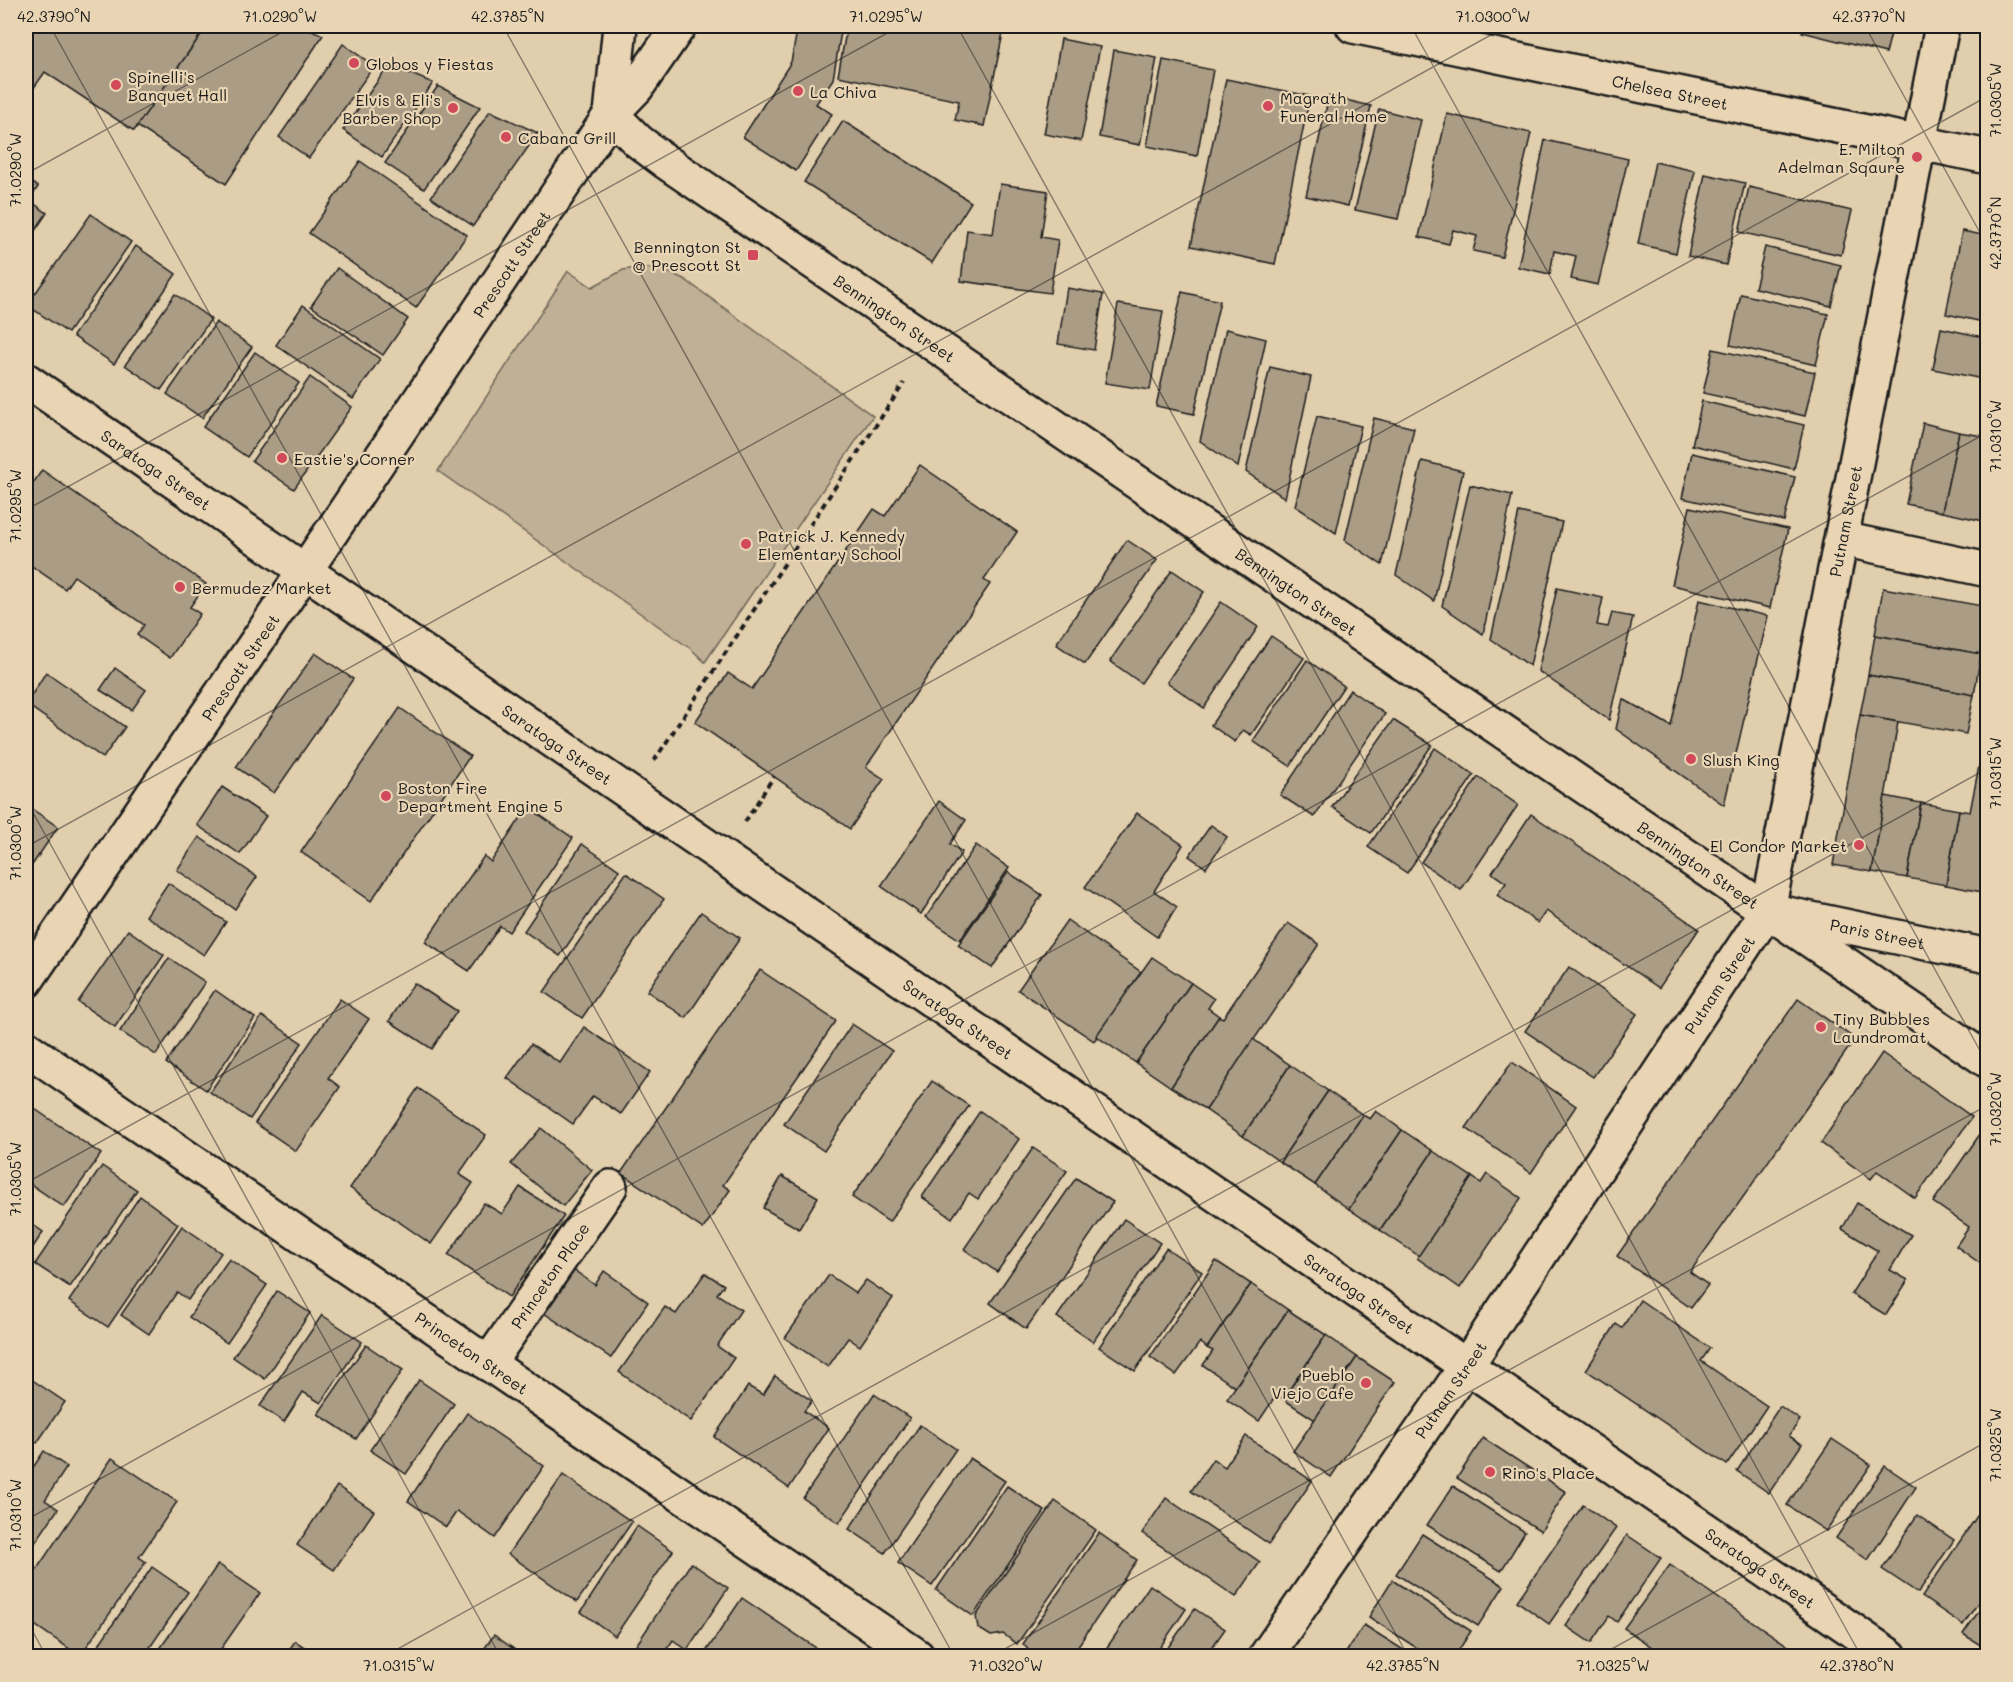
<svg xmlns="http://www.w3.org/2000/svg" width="2013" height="1682" font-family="Mali,sans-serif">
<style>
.green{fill:#c0b095;stroke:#6e6658;stroke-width:1.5}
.building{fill:#aa9c85;stroke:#1c1c1c;stroke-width:1.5}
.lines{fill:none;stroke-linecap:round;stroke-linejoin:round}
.minor-casing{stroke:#1c1c1c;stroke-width:38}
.major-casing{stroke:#1c1c1c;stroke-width:38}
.path{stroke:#1c1c1c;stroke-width:4;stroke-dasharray:6 4.5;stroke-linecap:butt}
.minor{stroke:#e9d5b3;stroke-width:33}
.major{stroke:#e9d5b3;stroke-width:33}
.ticks{fill:none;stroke:#1c1c1c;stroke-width:1.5;stroke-opacity:0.45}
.poi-dot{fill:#d1495b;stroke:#e9d5b3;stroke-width:2}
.labels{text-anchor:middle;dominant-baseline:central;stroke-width:4.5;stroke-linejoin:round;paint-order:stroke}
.poi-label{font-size:16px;fill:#1c1c1c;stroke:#e9d5b3;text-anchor:start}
.street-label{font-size:16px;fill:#1c1c1c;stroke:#e9d5b3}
.neatline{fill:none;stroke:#1c1c1c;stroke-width:2}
.ticks-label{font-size:15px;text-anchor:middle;fill:#1c1c1c}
</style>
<rect width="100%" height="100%" fill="#e1cead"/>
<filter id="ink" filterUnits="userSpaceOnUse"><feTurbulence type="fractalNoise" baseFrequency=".0167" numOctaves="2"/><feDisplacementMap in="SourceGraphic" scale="12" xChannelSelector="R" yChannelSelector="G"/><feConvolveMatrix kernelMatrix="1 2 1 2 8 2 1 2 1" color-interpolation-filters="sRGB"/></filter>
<g filter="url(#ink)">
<path class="green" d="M643,267L666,271L684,279L873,416L705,662L691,649L438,471L568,271L592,287L623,270Z"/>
<g class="building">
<path d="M26,26H207L134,131L45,72L26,99Z"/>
<path d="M207,26H303L323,35L226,184L137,126Z"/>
<path d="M798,26H842L833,79L816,104L832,114L796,171L743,137L791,62Z"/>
<path d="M847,26H992L1004,28L984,126L955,120L959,101L838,76Z"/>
<path d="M1803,26H1893L1886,53L1802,32Z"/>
<path d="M1061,39L1100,47L1081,141L1044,134Z"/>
<path d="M343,44L374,66L309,158L279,137Z"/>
<path d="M1114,50L1157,58L1140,145L1099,137Z"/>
<path d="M1163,60L1213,70L1197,156L1147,146Z"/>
<path d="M389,65L433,83L382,157L343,130Z"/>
<path d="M1226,79L1310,96L1275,264L1191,246Z"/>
<path d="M438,86L480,107L424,189L385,163Z"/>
<path d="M1329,96L1371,106L1348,206L1306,196Z"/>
<path d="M1379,109L1421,120L1398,219L1355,210Z"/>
<path d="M490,111L538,133L473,226L431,197Z"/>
<path d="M1447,114L1531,133L1502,257L1473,251L1477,236L1453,230L1449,244L1419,237Z"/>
<path d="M843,121L971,202L932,263L804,182Z"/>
<path d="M1545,140L1628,159L1598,285L1571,279L1576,256L1554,251L1550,274L1518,267Z"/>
<path d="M360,161L467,235L416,308L309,233Z"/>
<path d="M1655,162L1695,171L1676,253L1638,244Z"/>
<path d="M1705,174L1745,183L1726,265L1688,256Z"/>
<path d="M26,178L38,187L29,200L47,213L26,244Z"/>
<path d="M1000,184L1048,191L1041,237L1058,240L1050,293L961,281L967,230L993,234Z"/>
<path d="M1749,187L1852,211L1841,255L1739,232Z"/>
<path d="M91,214L131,242L68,333L27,305Z"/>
<path d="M1962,231L1988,236V323L1946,314Z"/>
<path d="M136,246L176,274L114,364L73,336Z"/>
<path d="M1765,247L1841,265L1831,306L1755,288Z"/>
<path d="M337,268L408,319L383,355L311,306Z"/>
<path d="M1067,288L1103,294L1094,350L1058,344Z"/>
<path d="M1182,292L1220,301L1194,414L1156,406Z"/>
<path d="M175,294L211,319L161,390L125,365Z"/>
<path d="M1741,294L1828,314L1816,365L1730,345Z"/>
<path d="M1118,304L1163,311L1150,390L1105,383Z"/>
<path d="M303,305L380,359L353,399L276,345Z"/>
<path d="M216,322L252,347L202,418L167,394Z"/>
<path d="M1941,328L1988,338V380L1933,369Z"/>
<path d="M1226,329L1266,339L1238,467L1200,441Z"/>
<path d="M1713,349L1815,372L1805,416L1703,393Z"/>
<path d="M255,352L299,383L247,457L203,427Z"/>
<path d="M1270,367L1311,377L1285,498L1246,472Z"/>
<path d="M310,377L352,407L294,489L252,461Z"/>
<path d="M1702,401L1804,425L1794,469L1692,445Z"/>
<path d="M1317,416L1361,426L1336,533L1295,506Z"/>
<path d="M1374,418L1414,428L1382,565L1345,540Z"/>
<path d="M1923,423L1959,432L1942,512L1906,504Z"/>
<path d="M1959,432L1988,437V504L1984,521L1942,512Z"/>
<path d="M1692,453L1795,477L1784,521L1682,498Z"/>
<path d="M1422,461L1463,471L1434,601L1396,575Z"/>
<path d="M920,465L1017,532L984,580L990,584L866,767L884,779L850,829L695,722L728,673L752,689L874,509L885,516Z"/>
<path d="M26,466L31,470L26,478Z"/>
<path d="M42,470L206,584L190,607L200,614L170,658L137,635L144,625L74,576L65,589L26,562V494Z"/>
<path d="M1470,485L1512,495L1483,634L1442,606Z"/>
<path d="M1690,507L1788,529L1770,608L1672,585Z"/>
<path d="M1519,512L1562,522L1530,666L1491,639Z"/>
<path d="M1127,540L1157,560L1085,664L1056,644Z"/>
<path d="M1172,570L1204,592L1141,683L1110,661Z"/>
<path d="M1557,588L1603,598L1597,625L1608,627L1612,613L1633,617L1609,720L1538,671Z"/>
<path d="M1883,588L1988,607L1981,654L1875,635Z"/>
<path d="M1699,600L1768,616L1724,805L1616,729L1623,699L1671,726Z"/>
<path d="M1221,602L1258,627L1204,708L1167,682Z"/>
<path d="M1875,635L1981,654L1974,695L1868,675Z"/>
<path d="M1271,636L1304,658L1251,735L1243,730L1235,742L1211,725Z"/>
<path d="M315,653L353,679L274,793L236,767Z"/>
<path d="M1307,660L1344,686L1290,766L1253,741Z"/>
<path d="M115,668L146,690L132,710L100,690Z"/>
<path d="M46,672L125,727L103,758L26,704Z"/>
<path d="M1868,675L1974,695L1966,734L1860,715Z"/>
<path d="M1350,690L1385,714L1314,817L1280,795Z"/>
<path d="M400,708L470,756L371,901L301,852Z"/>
<path d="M1860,715L1898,722L1872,872L1833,865Z"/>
<path d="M1393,720L1432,745L1371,833L1332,807Z"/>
<path d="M1435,748L1474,775L1407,873L1368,847Z"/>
<path d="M1979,766L1988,768L1987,893L1946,885L1959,810L1970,812Z"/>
<path d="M1478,777L1518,805L1461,890L1421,862Z"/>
<path d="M222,787L266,816L240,854L197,825Z"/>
<path d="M1885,796L1921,803L1907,878L1872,872Z"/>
<path d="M939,801L966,820L950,844L962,852L921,914L881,886Z"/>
<path d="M1921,803L1959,810L1946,885L1907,878Z"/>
<path d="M26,805L58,827L26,874Z"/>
<path d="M528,807L573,838L509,932L500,926L469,971L425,942L484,856L491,862Z"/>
<path d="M1137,813L1183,845L1154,891L1177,907L1157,937L1085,887Z"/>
<path d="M1531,814L1699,929L1659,988L1546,911L1538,923L1497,895L1506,883L1492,873Z"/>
<path d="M1211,825L1227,837L1206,868L1189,856Z"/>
<path d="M199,837L257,877L235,909L177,870Z"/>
<path d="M582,844L619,870L560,956L524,931Z"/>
<path d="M976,845L1009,868L960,940L926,917Z"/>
<path d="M1008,872L1042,895L992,968L958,945Z"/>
<path d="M626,873L664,899L582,1018L544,992Z"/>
<path d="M168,883L226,922L204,955L146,916Z"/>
<path d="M701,912L740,938L686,1018L647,991Z"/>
<path d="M1067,920L1141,972L1094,1041L1018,990Z"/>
<path d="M1288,923L1319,944L1206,1110L1171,1087L1219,1016L1223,1018Z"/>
<path d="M128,930L164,955L115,1027L78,1002Z"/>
<path d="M1152,957L1191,983L1136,1063L1096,1036Z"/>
<path d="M169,958L205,982L156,1055L120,1031Z"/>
<path d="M1569,967L1637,1014L1593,1077L1525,1031Z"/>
<path d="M760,970L836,1021L723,1185L730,1190L703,1229L621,1173Z"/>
<path d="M414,983L457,1011L432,1049L389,1021Z"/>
<path d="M1191,983L1214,999L1208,1008L1219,1016L1171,1087L1136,1063Z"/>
<path d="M215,990L255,1018L206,1090L166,1063Z"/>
<path d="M340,999L369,1019L328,1078L340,1087L296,1151L255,1123Z"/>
<path d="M1798,999L1855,1039L1690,1272L1708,1285L1691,1308L1617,1256Z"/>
<path d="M262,1016L302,1043L250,1119L210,1092Z"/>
<path d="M852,1024L892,1051L824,1151L784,1124Z"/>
<path d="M584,1027L650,1072L621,1114L593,1096L573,1124L507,1078L531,1044L560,1063Z"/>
<path d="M1253,1039L1290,1065L1243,1136L1206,1110Z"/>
<path d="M1882,1053L1972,1117L1915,1198L1877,1171L1871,1179L1821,1143Z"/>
<path d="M1512,1062L1576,1106L1531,1173L1466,1128Z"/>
<path d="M1290,1065L1328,1091L1280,1162L1243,1136Z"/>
<path d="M932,1081L969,1106L889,1222L852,1197Z"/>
<path d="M418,1088L486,1135L459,1174L473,1183L431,1244L350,1188Z"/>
<path d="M1328,1091L1363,1115L1315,1185L1280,1162Z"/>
<path d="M26,1103L101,1154L64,1207L26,1181Z"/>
<path d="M980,1111L1019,1139L978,1199L969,1193L952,1218L922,1197Z"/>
<path d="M1376,1111L1402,1130L1349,1209L1315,1185L1363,1115L1370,1119Z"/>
<path d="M1987,1124L1988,1263L1985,1267L1956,1246L1969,1227L1933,1202Z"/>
<path d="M541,1128L592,1170L563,1206L511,1164Z"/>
<path d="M1402,1130L1433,1151L1380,1230L1349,1209Z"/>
<path d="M1033,1148L1067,1171L997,1272L964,1249Z"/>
<path d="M1433,1151L1472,1177L1419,1256L1380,1230Z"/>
<path d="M102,1166L137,1190L70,1287L35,1264Z"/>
<path d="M1487,1174L1521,1198L1460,1288L1417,1258L1472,1177L1481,1183Z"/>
<path d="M782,1176L818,1197L799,1229L763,1208Z"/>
<path d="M1076,1178L1113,1202L1026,1329L990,1303Z"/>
<path d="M520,1187L564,1216L509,1297L448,1255L484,1203L502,1214Z"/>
<path d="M140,1196L178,1224L108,1327L69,1301Z"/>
<path d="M1857,1203L1911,1235L1890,1270L1908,1280L1886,1315L1851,1294L1878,1251L1842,1229Z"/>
<path d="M1124,1219L1160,1243L1093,1342L1057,1317Z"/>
<path d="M26,1220L43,1232L26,1258Z"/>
<path d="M182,1226L221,1253L188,1300L177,1292L149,1334L121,1315Z"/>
<path d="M1166,1248L1202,1272L1135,1371L1099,1347Z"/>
<path d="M229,1259L267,1285L227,1343L189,1317Z"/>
<path d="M1216,1261L1251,1284L1207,1348L1200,1342L1176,1375L1150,1357Z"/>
<path d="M568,1266L595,1285L604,1271L648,1302L611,1358L538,1309Z"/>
<path d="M705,1273L724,1285L717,1294L741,1310L717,1346L734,1358L691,1421L619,1372L665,1307L676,1314Z"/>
<path d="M829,1275L856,1293L866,1280L893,1298L860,1346L848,1338L828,1367L785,1338Z"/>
<path d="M1251,1284L1288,1310L1235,1387L1203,1365L1213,1351L1207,1348Z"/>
<path d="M277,1291L310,1313L265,1379L233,1357Z"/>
<path d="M1640,1300L1710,1348L1701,1361L1767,1406L1727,1465L1586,1370L1616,1324L1622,1328Z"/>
<path d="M1288,1310L1326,1335L1283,1399L1277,1394L1259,1421L1227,1399Z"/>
<path d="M322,1315L362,1342L321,1403L303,1392L284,1422L260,1406Z"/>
<path d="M1326,1335L1357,1357L1315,1420L1283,1399Z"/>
<path d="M366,1345L403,1370L356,1439L318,1414Z"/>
<path d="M1357,1357L1395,1382L1331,1477L1293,1451Z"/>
<path d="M775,1376L812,1401L804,1411L829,1428L789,1488L714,1437L748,1386L763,1395Z"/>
<path d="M31,1379L65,1402L37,1443L26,1436V1387Z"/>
<path d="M419,1380L454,1404L406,1474L370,1450Z"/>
<path d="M874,1394L910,1418L839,1523L803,1498Z"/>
<path d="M1780,1406L1800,1420L1789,1436L1802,1444L1769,1493L1737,1471Z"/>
<path d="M467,1413L544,1466L495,1538L457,1511L446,1527L408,1501Z"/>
<path d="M920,1425L956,1449L885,1553L849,1529Z"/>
<path d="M1246,1436L1312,1481L1269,1544L1191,1491L1213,1459L1225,1467Z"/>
<path d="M1483,1438L1566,1492L1541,1531L1457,1478Z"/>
<path d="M1832,1439L1871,1465L1826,1531L1787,1505Z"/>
<path d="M44,1451L67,1467L45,1500L58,1509L26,1556V1478Z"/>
<path d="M112,1458L177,1502L139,1557L146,1562L80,1656L26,1619V1585Z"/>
<path d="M970,1458L1005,1481L932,1586L898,1563Z"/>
<path d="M1885,1466L1916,1487L1868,1560L1836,1538Z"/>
<path d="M563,1475L632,1522L577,1602L508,1554Z"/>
<path d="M337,1486L374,1511L334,1570L297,1545Z"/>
<path d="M1007,1486L1045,1511L973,1616L936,1590Z"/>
<path d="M1453,1486L1525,1532L1501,1571L1427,1525Z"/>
<path d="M1166,1498L1260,1562L1236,1597L1142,1533Z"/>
<path d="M1988,1500V1588L1963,1625L1922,1597Z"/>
<path d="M1055,1501L1096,1530L1017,1644L1003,1634L991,1636L978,1628L976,1616Z"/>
<path d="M1583,1505L1616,1528L1549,1624L1517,1601Z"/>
<path d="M1917,1515L1954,1540L1918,1593L1882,1569Z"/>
<path d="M637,1526L673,1551L615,1636L581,1612Z"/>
<path d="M1099,1533L1137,1560L1071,1656H1034L1023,1644Z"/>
<path d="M1422,1534L1504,1586L1478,1626L1396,1574Z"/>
<path d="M1627,1535L1661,1558L1617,1622L1609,1616L1591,1643L1566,1626Z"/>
<path d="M691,1563L728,1588L687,1650L673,1640L662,1656H629Z"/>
<path d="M218,1564L260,1593L216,1656H155Z"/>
<path d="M1670,1565L1803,1656H1665L1624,1628Z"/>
<path d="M152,1567L188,1592L144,1656H91Z"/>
<path d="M1392,1580L1471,1631L1455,1656H1429L1369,1617Z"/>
<path d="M1150,1585L1186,1609L1154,1656H1101Z"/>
<path d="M742,1598L816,1648L810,1656H703Z"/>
<path d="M1988,1598V1650L1963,1634Z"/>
<path d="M1195,1609L1225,1629L1206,1656H1162Z"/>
<path d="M1364,1625L1413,1656H1348L1345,1654Z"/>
<path d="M494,1635L515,1650L511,1656H479Z"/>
<path d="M295,1641L318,1656H285Z"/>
</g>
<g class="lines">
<defs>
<g id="minor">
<path id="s1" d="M26,380L1890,1656"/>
<path d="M1842,539L1988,570"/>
<path id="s2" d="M1768,910L1988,956"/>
<path id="s3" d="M26,981L332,531L611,114"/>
<path id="s4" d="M26,1048L917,1656"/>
<path id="s5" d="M488,1364L610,1187"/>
<path id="s6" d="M1266,1656L1467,1365L1768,910L1942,26"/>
</g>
<g id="major">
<path id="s7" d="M1353,26L1988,157"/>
<path id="s8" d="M611,114L638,141L666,162L1988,1061"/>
<path d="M611,114L637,87L679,26"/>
<path d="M611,114L620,26"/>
</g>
</defs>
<use href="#minor" class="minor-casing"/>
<use href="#major" class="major-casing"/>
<g class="path">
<path d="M654,761L904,383"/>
<path d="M745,822L774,776"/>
</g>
<use href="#minor" class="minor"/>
<use href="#major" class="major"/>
</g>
</g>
<path class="ticks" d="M50,26L954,1656M503,26L1408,1656M957,26L1861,1656M1411,26L1988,1065M1865,26L1988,247M26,174L293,26M26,510L900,26M26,800L500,1656M26,847L1507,26M26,1183L1988,96M26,1520L1988,432M26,1619L46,1656M385,1656L1988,768M992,1656L1988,1105M1599,1656L1988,1441"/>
<g class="poi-dot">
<circle cx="354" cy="63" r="6"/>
<circle cx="116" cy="85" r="6"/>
<circle cx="798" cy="91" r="6"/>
<circle cx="1268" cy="106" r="6"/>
<circle cx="453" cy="108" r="6"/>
<circle cx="506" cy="137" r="6"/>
<circle cx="1917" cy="157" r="6"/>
<rect x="747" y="249" width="12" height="12" rx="3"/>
<circle cx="282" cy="458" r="6"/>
<circle cx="746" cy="544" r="6"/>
<circle cx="180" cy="587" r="6"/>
<circle cx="1691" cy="759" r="6"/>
<circle cx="386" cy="796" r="6"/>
<circle cx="1859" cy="845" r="6"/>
<circle cx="1821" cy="1027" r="6"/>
<circle cx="1366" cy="1383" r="6"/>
<circle cx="1490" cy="1472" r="6"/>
</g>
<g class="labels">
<g class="poi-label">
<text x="366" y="63">Globos y Fiestas</text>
<text x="128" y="76">Spinelli's<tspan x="128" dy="18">Banquet Hall</tspan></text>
<text x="810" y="91">La Chiva</text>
<text x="1280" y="97">Magrath<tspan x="1280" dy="18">Funeral Home</tspan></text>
<text x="441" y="99" text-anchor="end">Elvis &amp; Eli's<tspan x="441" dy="18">Barber Shop</tspan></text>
<text x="518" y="137">Cabana Grill</text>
<text x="1905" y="148" text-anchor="end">E. Milton<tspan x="1905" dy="18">Adelman Sqaure</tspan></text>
<text x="741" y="246" text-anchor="end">Bennington St<tspan x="741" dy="18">@ Prescott St</tspan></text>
<text x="294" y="458">Eastie's Corner</text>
<text x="758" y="535">Patrick J. Kennedy<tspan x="758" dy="18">Elementary School</tspan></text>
<text x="192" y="587">Bermudez Market</text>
<text x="1703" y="759">Slush King</text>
<text x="398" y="787">Boston Fire<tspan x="398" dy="18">Department Engine 5</tspan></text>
<text x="1847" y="845" text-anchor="end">El Condor Market</text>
<text x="1833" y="1018">Tiny Bubbles<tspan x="1833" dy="18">Laundromat</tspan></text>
<text x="1354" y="1374" text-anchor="end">Pueblo<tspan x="1354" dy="18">Viejo Cafe</tspan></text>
<text x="1502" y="1472">Rino's Place</text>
</g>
<g class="street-label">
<text stroke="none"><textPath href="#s7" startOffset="324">Chelsea Street</textPath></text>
<text stroke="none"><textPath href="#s3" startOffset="866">Prescott Street</textPath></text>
<text stroke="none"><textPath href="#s8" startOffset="350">Bennington Street</textPath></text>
<text stroke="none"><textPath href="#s1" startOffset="158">Saratoga Street</textPath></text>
<text stroke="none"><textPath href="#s6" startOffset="1296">Putnam Street</textPath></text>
<text stroke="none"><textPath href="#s8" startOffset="836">Bennington Street</textPath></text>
<text stroke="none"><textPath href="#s3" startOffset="380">Prescott Street</textPath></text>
<text stroke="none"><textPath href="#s1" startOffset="644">Saratoga Street</textPath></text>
<text stroke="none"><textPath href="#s8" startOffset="1322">Bennington Street</textPath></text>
<text stroke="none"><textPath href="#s2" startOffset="112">Paris Street</textPath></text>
<text stroke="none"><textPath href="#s6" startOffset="810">Putnam Street</textPath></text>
<text stroke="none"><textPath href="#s1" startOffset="1130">Saratoga Street</textPath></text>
<text stroke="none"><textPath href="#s5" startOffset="108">Princeton Place</textPath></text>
<text stroke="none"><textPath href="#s1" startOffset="1616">Saratoga Street</textPath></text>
<text stroke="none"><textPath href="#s4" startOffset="540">Princeton Street</textPath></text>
<text stroke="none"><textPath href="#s6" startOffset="324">Putnam Street</textPath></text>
<text stroke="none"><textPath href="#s1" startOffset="2102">Saratoga Street</textPath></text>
</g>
</g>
<rect width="2013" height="1682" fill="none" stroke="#e9d5b3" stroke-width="66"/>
<rect x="33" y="33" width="1947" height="1616" class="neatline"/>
<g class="ticks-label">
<text x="54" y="22">42.3790°N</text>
<text x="280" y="22">71.0290°W</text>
<text x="508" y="22">42.3785°N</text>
<text x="886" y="22">71.0295°W</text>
<text x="1493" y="22">71.0300°W</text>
<text x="1869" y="22">42.3770°N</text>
<text transform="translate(1996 100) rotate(-90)" y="5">71.0305°W</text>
<text transform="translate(16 170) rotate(-90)" y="5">71.0290°W</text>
<text transform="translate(1996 233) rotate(-90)" y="5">42.3770°N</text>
<text transform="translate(1996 436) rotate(-90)" y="5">71.0310°W</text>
<text transform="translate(16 506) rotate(-90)" y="5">71.0295°W</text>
<text transform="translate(1996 773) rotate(-90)" y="5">71.0315°W</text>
<text transform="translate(16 843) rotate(-90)" y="5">71.0300°W</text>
<text transform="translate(1996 1109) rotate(-90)" y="5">71.0320°W</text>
<text transform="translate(16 1179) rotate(-90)" y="5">71.0305°W</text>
<text transform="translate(1996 1445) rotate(-90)" y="5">71.0325°W</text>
<text transform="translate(16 1515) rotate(-90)" y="5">71.0310°W</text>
<text x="399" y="1671">71.0315°W</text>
<text x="1006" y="1671">71.0320°W</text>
<text x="1403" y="1671">42.3785°N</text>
<text x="1613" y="1671">71.0325°W</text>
<text x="1857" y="1671">42.3780°N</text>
</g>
</svg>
